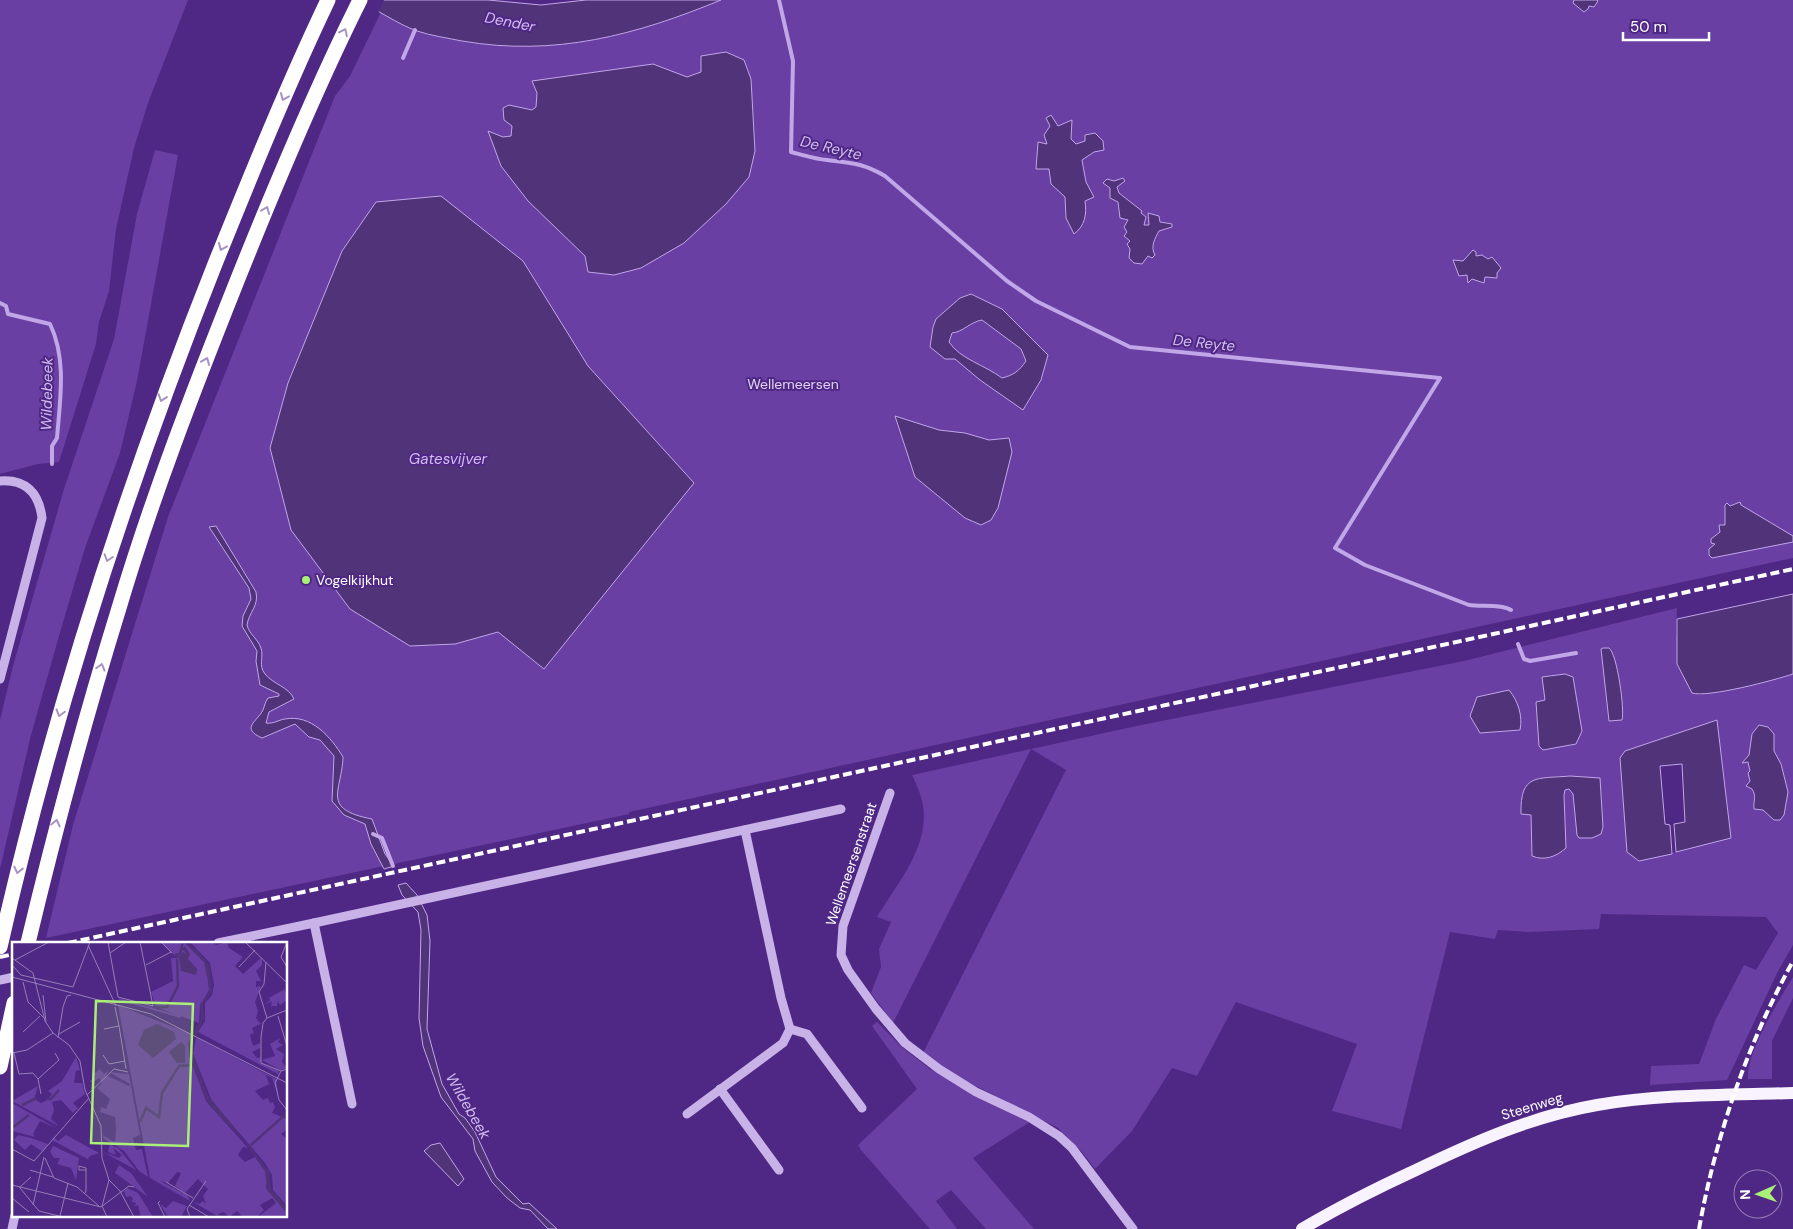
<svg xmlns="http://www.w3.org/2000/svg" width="1793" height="1229" font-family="'DM Sans',sans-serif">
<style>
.green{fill:#693fa3;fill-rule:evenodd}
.water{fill:#513379;stroke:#c1a6e8;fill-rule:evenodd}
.pier{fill:#4f2785}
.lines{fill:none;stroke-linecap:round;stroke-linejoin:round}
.stream{stroke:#c1a6e8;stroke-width:4}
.minor{stroke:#c8b2e8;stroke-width:9}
.major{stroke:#f8f3fe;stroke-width:12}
.highway{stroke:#fff;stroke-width:15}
.rail{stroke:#fff;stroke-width:4;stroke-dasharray:9 4;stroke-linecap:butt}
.oneway{stroke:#a793c2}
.poi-dot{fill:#aaf077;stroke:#4f2785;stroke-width:2}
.labels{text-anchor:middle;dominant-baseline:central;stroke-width:4;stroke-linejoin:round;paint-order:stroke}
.park-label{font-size:14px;fill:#e3d5f6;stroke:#4f2785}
.poi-label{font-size:14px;fill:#fff;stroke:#4f2785;text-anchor:start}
.street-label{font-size:14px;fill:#fff;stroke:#4f2785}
.water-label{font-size:15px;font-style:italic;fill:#d2bdef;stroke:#4f2785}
.inset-river{fill:none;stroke:#513379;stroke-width:2.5}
.inset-road{fill:none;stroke:#957db6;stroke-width:1}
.view{fill:#aaf077;fill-opacity:0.15;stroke:#aaf077;stroke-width:2.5}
.inset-edge{fill:none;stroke:#fff;stroke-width:2.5}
</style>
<rect width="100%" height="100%" fill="#4f2785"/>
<g class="green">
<path d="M0,0H188L148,103L134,148L116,229L109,291L99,322L96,344L59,462L38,464L0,474Z"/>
<path d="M721,0H1793V558L629,812V814L46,938L73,825L168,517L335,96L350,76L381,12C393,18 405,27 418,31C432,36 448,38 463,41C555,57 636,35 721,0Z"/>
<path d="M155,150L178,155L137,381L120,453L85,548L61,629L31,735L0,869V720L13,666L64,489L114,339L137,214Z"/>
<path d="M1677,608L1676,633L1698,695L1793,674V945L1777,973L1727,1080L1650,1085L1651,1066L1699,1064L1716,1019L1744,965L1756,970L1778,933L1766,917L1601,914L1599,929L1529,932L1498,930L1495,939L1450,932L1401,1129L1332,1111L1357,1044L1236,1002L1197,1076L1172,1068L1132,1131L1095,1169L1082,1152L1058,1128L956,1076L923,1053L1066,770L1031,749L893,1023L871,993L881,967L879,949L891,922L877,917C898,882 932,844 922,801C920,792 916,783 912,775L1141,725L1464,661ZM1716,721L1731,838L1639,861L1625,751Z"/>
<path d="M1793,977V998L1772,1041V1079H1748C1746,1053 1779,1000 1793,977Z"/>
<path d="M877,1022L903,1048L930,1069L1030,1122L973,1158L1034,1229H986L951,1190L936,1201L957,1229H930L861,1150L858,1145L917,1089L872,1026Z"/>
</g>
<g class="water">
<path d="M356,0H488L541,5L586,0H721C636,35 555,57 462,41C448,38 432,36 417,31C397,24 377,9 356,0Z"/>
<path d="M1574,0H1597L1598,1L1594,7L1589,6L1588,9L1584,12L1573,3Z"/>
<path d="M726,52L744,60L751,79L755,151L749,177L726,204L684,243L641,268L614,275L588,272L585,256L528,201L501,166L488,131L503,137L511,136L512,126L504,120L503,108L509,105L532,110L536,107L537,93L532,81L653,64L687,77L701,72V56Z"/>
<path d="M1051,115L1058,126L1072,120L1071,139L1076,144L1085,141V135L1095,133L1103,141L1104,150L1094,152L1082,160L1086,182L1094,197L1085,201C1087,214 1085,226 1074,234L1066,218L1065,197L1051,184L1049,169H1036L1038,142L1047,144L1044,135L1050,126L1046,118Z"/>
<path d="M1123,178L1125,181L1117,187L1119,193L1142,211L1141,213L1146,217L1144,225H1149L1148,213L1159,216L1160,222L1172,224V227L1159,231C1155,238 1150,247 1155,255L1152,258L1148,256L1142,264L1134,263L1129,258L1130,249L1127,244L1130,241L1124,236L1127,232L1124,227L1128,220L1120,218L1118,202L1110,198V188L1103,183L1107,179L1114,181Z"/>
<path d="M441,196L523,261L588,366L694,483L544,669L498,632L455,644L410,646L350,609L291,530L270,448L288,383L342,251L376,202Z"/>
<path d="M1473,250L1476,252V256L1482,255L1488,259L1492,257L1501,268L1497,273V278L1485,277L1484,283L1472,279L1468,283L1467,275L1459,276L1453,260L1463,261Z"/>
<path d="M971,294L1002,309L1048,355L1041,380L1023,410L980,380L955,359H945L930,347L933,327L936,319L960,298ZM982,320L1021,349L1026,361C1019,371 1014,375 1002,378C985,365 960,359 949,342L952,333C963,332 970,322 982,320Z"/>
<path d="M895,416L939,430L965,433L989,440L1009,438L1012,452L998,508L991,520L981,525L965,518L915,477Z"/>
<path d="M1740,502L1741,505L1793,536V542L1712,558L1709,555V549L1715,544L1711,543V539L1720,532L1719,525H1725V505L1727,503L1730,506Z"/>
<path d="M216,526L256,592C259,606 249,612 247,625C249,634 258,639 261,648C264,658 258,665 265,674C273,684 289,687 294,699L269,712L266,723C274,724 278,720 285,719C311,714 331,737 343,757C342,791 320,809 372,819L385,854L394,866L384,869L371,844L365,824L344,815L332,801L334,756L320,740L309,737L295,724L262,738C240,728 257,722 263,710C265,705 265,702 268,698L279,696V694L260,685L256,661L257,651L242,626L243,616L251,599L249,588L209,527Z"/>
<path d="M1793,594V674C1775,680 1708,698 1692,693L1677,664V619Z"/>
<path d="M1603,648H1609C1617,653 1625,710 1622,720L1609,721L1601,649Z"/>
<path d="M1565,674L1573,677L1582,731L1576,744L1543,750L1539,746L1536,702L1545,700L1542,677Z"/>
<path d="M1509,690C1518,701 1523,716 1520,730L1480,733L1470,716L1477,697Z"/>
<path d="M1717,720L1731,838L1676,852L1674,824L1685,822L1682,764L1660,766L1665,824L1670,825L1672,854L1639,861L1627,852L1620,758L1625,751Z"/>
<path d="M1759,725L1768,727L1774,734V751L1781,764L1788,792L1784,815L1780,820H1774L1763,810L1754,809C1753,800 1757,797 1752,789L1746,786L1750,781L1748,773L1750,771L1748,762L1742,763L1749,755L1752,734Z"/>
<path d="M1570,776L1600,778L1603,827L1601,834L1592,838H1579L1577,835L1573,794L1569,789L1565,790L1564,795L1566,848C1556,857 1544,861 1532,856L1531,815L1521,814C1520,773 1537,779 1570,776Z"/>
<path d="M406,883L417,895L427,915L430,941L427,1029L442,1084L459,1114L465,1118L475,1132L496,1177L523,1204L529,1203L557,1229H548L530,1210L520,1208L507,1198L492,1182L475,1151L473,1139L441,1097L423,1046L419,1018L421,930L418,912L402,895L398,885Z"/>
<path d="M440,1143L464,1179L458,1186L424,1151L431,1145Z"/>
</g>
<path class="pier" d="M354,0H384L378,13Z"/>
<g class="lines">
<g class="stream">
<path d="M779,0L793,61L791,152C803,155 815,159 827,160C851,163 863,163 885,176L1007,281L1036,301L1130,347L1440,378L1335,548L1365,565L1469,605C1481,607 1501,604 1511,610"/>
<path d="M403,58L415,30"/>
<path d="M0,303L6,306L8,314L50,324C67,359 60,400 57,438L52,446V464"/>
<path d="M1518,644L1524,659L1530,661L1576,653"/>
<path d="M373,834L382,838L393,866"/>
</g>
<g class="minor">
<path d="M0,481C26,479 39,493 42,518L0,679"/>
<path d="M890,793L843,926L841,955L848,970L876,1009L905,1043L939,1069L976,1092L1029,1117L1059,1136L1072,1148L1133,1229"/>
<path d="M314,923L841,809"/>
<path d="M218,943L314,923L352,1104"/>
<path d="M0,980L14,977"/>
<path d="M790,1029L807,1034L862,1108"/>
<path d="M720,1089L779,1170"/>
<path d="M687,1114L783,1043L790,1029L781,998L745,830"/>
<path d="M12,1229L15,1215"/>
</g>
<path class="major" d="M1302,1229C1339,1207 1377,1188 1416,1170C1474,1142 1533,1116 1597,1105C1661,1094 1728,1095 1793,1093"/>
<g class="highway">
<path d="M28,943C55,830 85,718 119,608C152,497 194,389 237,281C275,186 314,92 360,0"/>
<path d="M0,947C53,713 126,488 215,264C251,175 287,86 328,0"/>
<path d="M0,1067L14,1003"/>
</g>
<g class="rail">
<path d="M68,943L1793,569"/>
<path d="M0,957L14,954"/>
<path d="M1699,1229C1716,1135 1747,1045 1793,961"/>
</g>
</g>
<defs><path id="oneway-chevron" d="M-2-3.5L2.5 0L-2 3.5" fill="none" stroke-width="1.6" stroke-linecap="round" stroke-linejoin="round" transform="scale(1.25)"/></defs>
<g class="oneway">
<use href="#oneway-chevron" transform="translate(344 32) rotate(-64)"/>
<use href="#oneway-chevron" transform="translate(284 97) rotate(113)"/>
<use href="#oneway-chevron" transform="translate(266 210) rotate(-68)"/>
<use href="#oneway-chevron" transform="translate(222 247) rotate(112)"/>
<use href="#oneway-chevron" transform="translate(206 361) rotate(-68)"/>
<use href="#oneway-chevron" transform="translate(162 398) rotate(109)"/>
<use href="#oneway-chevron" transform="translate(108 558) rotate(108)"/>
<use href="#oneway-chevron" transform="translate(101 667) rotate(-74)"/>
<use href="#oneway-chevron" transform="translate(60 713) rotate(106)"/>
<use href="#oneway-chevron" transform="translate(56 823) rotate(-77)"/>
<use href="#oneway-chevron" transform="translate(18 870) rotate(103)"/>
</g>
<circle class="poi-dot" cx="306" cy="580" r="5"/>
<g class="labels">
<g class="park-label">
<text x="793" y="384">Wellemeersen</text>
</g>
<g class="poi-label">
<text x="316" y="580">Vogelkijkhut</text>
</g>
<g class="street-label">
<text transform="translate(851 864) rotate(-71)">Wellemeersenstraat</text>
<text transform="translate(1532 1106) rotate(-17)">Steenweg</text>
</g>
<g class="water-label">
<text transform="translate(510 22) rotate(11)">Dender</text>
<text transform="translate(831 148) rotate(13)">De Reyte</text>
<text transform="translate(1204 343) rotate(6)">De Reyte</text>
<text transform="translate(47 394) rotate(-89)">Wildebeek</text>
<text x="448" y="459">Gatesvijver</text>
<text transform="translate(468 1106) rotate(60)">Wildebeek</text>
</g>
</g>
<g transform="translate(12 942)">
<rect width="275" height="275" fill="#4f2785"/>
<path d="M172,0L192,20L195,28L197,48L188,64L187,81L144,65L139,50L161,39L159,16H165L150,1ZM178,0H200L204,3L215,0L217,6L231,15L223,24L231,32L250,15V23L244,29L249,39H244V45L249,44L243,60L246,69L244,76L249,82L240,86L242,91L238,93L241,104L248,101L249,106L240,110L245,116L249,115V121L267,129L266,132L186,90L193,79V61L200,53L202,43L198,21ZM273,47L275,58L268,63L266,59L265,64H259L260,59L252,63L258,58L257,56ZM107,56L169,74L168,76L107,58ZM106,63L179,92L177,112L194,159L236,206L231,205L226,213L233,220L243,215L253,229L256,236L254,246L275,271V275H246L264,261L260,256L248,263L252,268L245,275H231L225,269L217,275L212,270L206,272L207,275L181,260L187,262L191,259L194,262L191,254L196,247L186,237L173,251L163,244L169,231L165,230L156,241L148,239L175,253L178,259L138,236ZM184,95L264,137L266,151L260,136L254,133L257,142L243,149L251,158L256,156L258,161L261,160L263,165L260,171L275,177V188L269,192L275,197V264L261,248L260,233L253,221L200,159L181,112ZM268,96L266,100L271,103L264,107L272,112L270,120L275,126L268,128L250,118L263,114L258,102ZM64,115L68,128L64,129L62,141H70L73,152L61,161L66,166L61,171L49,158L40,160L42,168L39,177L48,185L0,159L26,144L22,157L29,161L35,158L40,152L36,149L50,139ZM88,127L92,132L97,128L94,133L117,144L118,142L97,130L117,132L128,193L121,196L124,208L130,207L136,235L127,229L112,209L91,196L92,190V194L103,200L104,187L103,175L88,170L89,165L94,167L98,157L85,146L90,141L87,136L80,141L78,139L84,134H79ZM0,161L46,187L28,179L21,192L23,195L0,189ZM6,193L19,196L36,202L31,210L19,202L13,208L2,198ZM54,193L87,211L78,214L76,217L81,220L40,198L41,195L46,199ZM91,198L107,207L124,228L91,210L107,216L110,213L101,206L104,213L96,210L98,202ZM41,204L67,216L64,238L59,226L45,222L48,216H42L38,210ZM90,212L119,231L136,255L103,231L107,223ZM115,246L126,251L141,275H129L126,263L122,265L124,261L119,260L121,257L119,254L114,255L112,249ZM161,259L175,264L169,275H156L148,262L154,266Z" fill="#693fa3"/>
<path d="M172,0L186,9L198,24L200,49L191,62L192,77L179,105L195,152L257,229L259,247L275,265V271L255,248L253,229L232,199L197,163L191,151L178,116L176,101L189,77L188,62L197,50V43L192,20ZM173,4L178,12L176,17L185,27L184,33L169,29L167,15L171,10L175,13L170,7ZM145,82L162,90L164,97L141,116L126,103L132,88ZM169,100L173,104V121H165L157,110Z" fill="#513379"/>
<path class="inset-river" d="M166,16L164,13L168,12L171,0M144,65H155L166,44L165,17M35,157H39L47,148M10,163L25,156M128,180L134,166L147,175L150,151L167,124L181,123M0,186L17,173M239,203L275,171"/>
<path class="inset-road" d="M96,0L106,55L141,64L128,0M149,0L160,11M233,0L275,41M275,0L269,15L275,25M76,3L104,64M98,11L114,0M0,16L21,31L33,79L41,91L57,103L68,119L73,148L89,184L90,216L97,238L90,264L95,275M3,18L37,0M254,20L252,42L247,50L255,76M0,23L9,33L61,45L78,0M134,23L159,10M227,25L243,8M0,35L139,72L275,141M11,40L16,60L33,77M31,53L34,80M266,74L275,104M255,76L251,81L249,95V121L269,129M255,76L275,68M107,84L114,127M92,87L107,84L103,65M11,90L28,74M47,92L68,80M46,96L51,65L55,54L59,53M0,111L15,108L41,91M2,111L7,132L21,131L26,137L29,152M91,113L97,122L113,119M275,127L269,129L263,141L267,158L275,168M26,137L47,118L43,111M75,153L102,127L116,130M0,207L22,219L77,156M33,216L42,236L65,245L87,264M18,228L41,235M97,238L108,249L122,275M154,240L181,256M0,243L89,265L117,244L122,245M7,246L19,235M8,246L27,269L51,275M73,251L74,249V226L67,224V228H74M0,256L17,270M148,259L146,261L153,275M21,263L32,215M177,263L197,275M48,274L56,241M178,275L175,267L194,239"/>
<path class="view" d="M84,59L181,62L176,204L79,201Z"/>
<rect width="275" height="275" class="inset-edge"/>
</g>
<g transform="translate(1758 1194) rotate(268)"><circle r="24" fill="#4f2785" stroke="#957db6"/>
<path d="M0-4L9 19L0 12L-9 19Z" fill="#aaf077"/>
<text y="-8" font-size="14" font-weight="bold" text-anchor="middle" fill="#ffffff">N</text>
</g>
<path d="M1623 32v8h86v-8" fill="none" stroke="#ffffff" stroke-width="2.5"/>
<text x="1630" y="32" font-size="15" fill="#ffffff" stroke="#4f2785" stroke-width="4" paint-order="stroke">50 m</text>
</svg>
